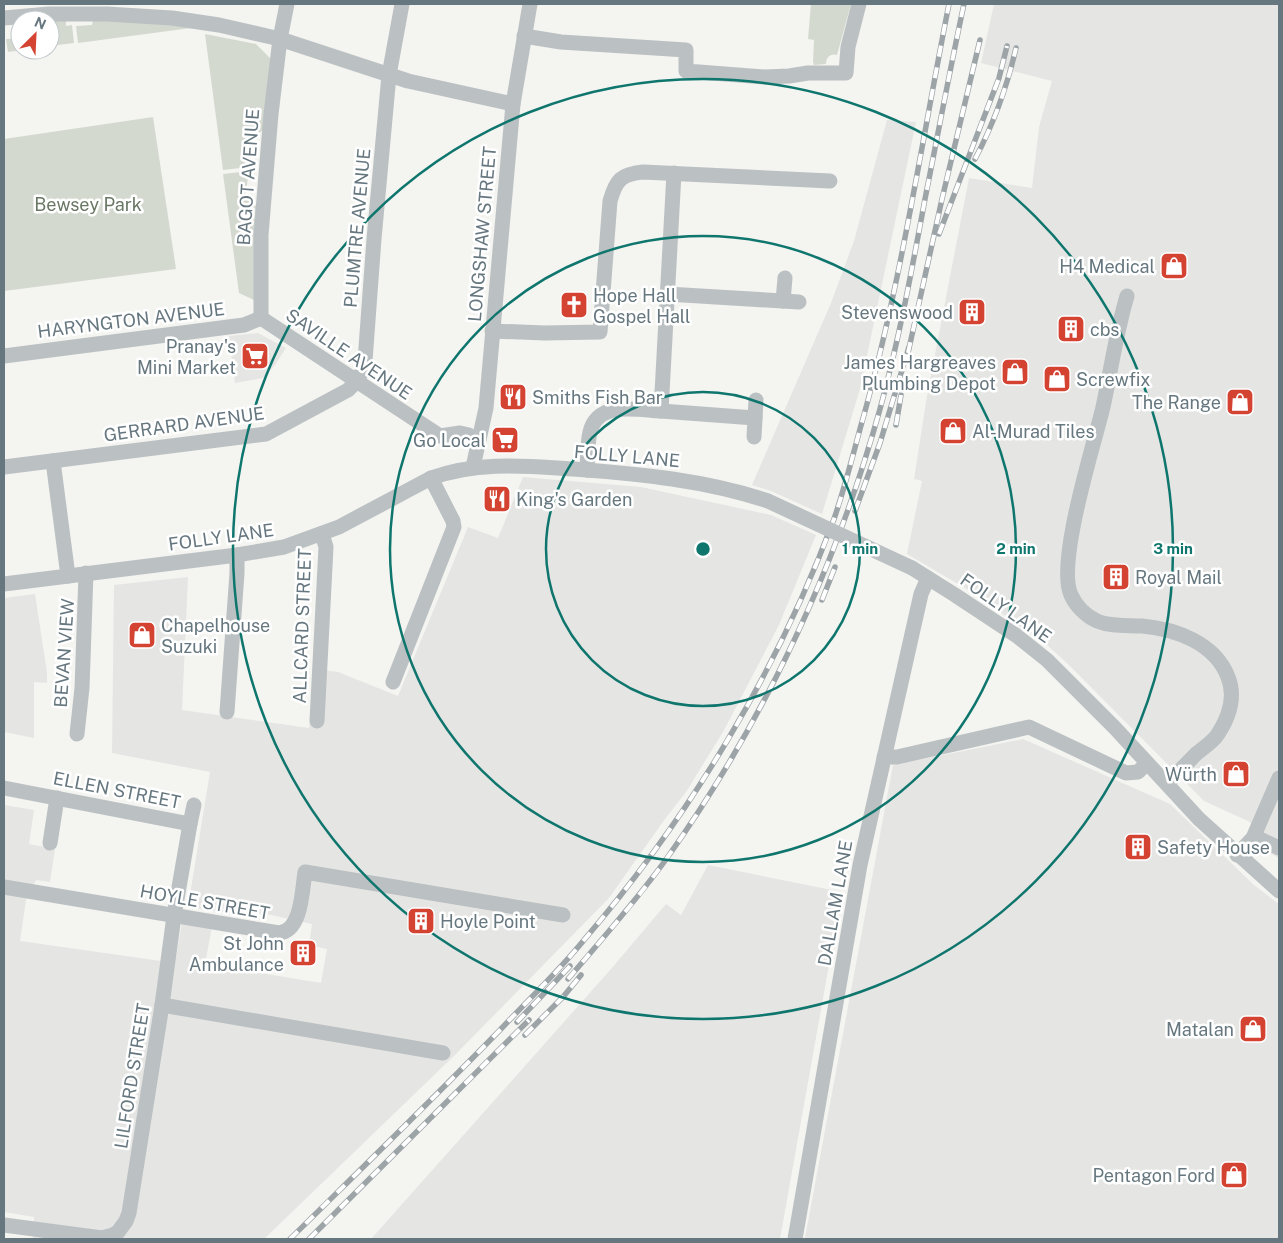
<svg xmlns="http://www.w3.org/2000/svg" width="1283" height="1243" font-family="'Public Sans',sans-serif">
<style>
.built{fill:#e5e5e4}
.green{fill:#d4d9d0}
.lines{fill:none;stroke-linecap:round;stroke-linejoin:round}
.minor{stroke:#bbc0c2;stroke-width:15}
.rail-casing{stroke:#9da4a8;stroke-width:5.5}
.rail{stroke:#fff;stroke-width:4;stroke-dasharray:11;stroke-linecap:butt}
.minor-bridge{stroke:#bbc0c2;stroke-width:15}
.ring{fill:none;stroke:#0f766e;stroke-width:2.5}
.labels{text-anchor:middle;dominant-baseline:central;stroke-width:5;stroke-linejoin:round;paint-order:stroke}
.street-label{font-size:18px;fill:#66777f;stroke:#fff}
.park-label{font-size:18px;fill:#6a7764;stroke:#fff}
.poi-label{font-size:18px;fill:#66777f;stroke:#fff;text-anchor:end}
.centre{fill:#0f766e;stroke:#fff;stroke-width:2.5}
.ring-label{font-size:15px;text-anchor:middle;font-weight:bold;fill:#0f766e;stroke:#fff;stroke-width:5;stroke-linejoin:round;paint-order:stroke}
</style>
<rect width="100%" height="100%" fill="#f4f4f1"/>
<g class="built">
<path d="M994,4H1279V858L1262,849L1250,822L1204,801L1068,664L1047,645L965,588L907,554L922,481L914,479L927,396L969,178L1032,188L1039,127L1052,81L981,63Z"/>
<path d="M887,120L916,122L860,389L822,514L771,491L752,485L831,303L854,241Z"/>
<path d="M258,333L286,348L275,365L263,378L235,383L229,336Z"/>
<path d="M523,477L641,487L771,515L816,535L779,625L723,732L686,792L665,819L609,898L456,1054L264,1239H33L34,1217L4,1212V805L34,810L29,844L55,849L50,882L36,880L26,900L20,941L175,963L182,922L212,927L205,964L321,983L327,949L309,945L312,924L271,915L258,913L254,917L188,907L210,772L112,753L114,585L188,577L182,710L309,728L314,669L338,672L398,696L468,527L498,538Z"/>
<path d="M35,594L47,673V683L34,682V738L4,732V598Z"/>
<path d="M1023,739L1170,804L1254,885L1279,904V1239H827L805,1238L893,765Z"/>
<path d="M708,865L842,892L780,1239H371L611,969L666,904L681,915Z"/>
</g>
<g class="green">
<path d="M811,4H851L837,55C831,53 826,57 826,64L814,65L813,62L814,40L808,39Z"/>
<path d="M66,20V26L72,25L74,43L50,46V21Z"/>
<path d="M93,20L161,23L191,28L78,43L76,26L92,25Z"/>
<path d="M205,34L256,44L273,61L264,129L257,135H250L249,167L223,170Z"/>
<path d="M20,38V50H23L8,52L6,39Z"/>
<path d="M153,117L176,269L4,291V139Z"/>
<path d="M249,171L245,197L251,199L256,206L254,300L239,293L223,174Z"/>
</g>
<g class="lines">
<g class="minor">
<path d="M4,18L49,14H107L172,18L219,25L280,39L408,81L513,104"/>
<path d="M524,36L561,42L686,50V71L765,77L789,76L808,73H846L848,47L859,4"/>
<path d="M667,294L799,302"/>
<path d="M1127,296C1116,333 1111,370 1103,407C1094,445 1056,563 1071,595C1076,606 1086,616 1097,621C1111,627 1127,625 1142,626C1176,629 1215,643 1228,677C1236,697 1229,717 1218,734C1213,742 1203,748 1196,754C1186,764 1177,774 1167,784"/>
<path d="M783,301L785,278"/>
<path d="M261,318V235L271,114L280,39L287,4"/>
<path d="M261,318L440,436L460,433L469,435"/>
<path d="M492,331L545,333L600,332L610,201C616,180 621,174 643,172L830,181"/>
<path d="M4,356L244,325L261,318"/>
<path d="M661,411L755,418"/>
<path d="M754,437L756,400"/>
<path d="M53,461L68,576"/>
<path d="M4,467L266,434L348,390L356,382L363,370L365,361L374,239L389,75L402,4"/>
<path d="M473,467L486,408L513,104L530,4"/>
<path d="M587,470C588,458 587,444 590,432C598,400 637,410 661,411L674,173"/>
<path d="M912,568L955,595L1017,636L1047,660L1115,728L1199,819L1279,891"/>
<path d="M4,584L237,555L284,547L339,527L431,478C478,461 525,466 574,469C640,474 705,480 768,501"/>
<path d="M393,682L454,527L453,521L431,478"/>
<path d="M227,712L237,573V555"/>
<path d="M317,721L326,547L322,534"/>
<path d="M77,734L82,688L86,573"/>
<path d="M884,757H897L1029,727L1126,773L1138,772L1147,763"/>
<path d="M4,788L190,824L174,916L162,1005L129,1213L126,1221L118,1232L113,1235L102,1238L4,1225"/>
<path d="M190,824L194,805"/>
<path d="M1253,838L1260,839L1279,848"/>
<path d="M50,843L57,798"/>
<path d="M1237,855L1253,838L1279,778"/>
<path d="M4,887L279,933C302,931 302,890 305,872L563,915"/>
<path d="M162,1005L443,1053"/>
<path d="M795,1239L860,865L921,594L928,578"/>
</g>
<defs>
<g id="rail">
<path d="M975,159C994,123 1007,87 1016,48"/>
<path d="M939,234L999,78L1007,46"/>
<path d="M908,353L942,199L980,40"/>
<path d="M896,425L901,395"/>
<path d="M855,511L880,443L909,347"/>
<path d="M822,600L835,567"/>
<path d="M568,979C602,939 637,900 667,858C764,721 835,570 880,409C899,340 912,269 925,199C938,134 950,69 964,4"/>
<path d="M517,1022L570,966"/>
<path d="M525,1035L563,997L581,975"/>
<path d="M290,1239C360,1170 431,1101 500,1030C528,1000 558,972 584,940C690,816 777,672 834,519C844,490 852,459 860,429C900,290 921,145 949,4"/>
<path d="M309,1239L529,1020"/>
</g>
</defs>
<use href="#rail" class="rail-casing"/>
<use href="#rail" class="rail"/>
<path class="minor-bridge" d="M768,501L912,568"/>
</g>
<g class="ring">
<circle cx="703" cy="549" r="157"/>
<circle cx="703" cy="549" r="313"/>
<circle cx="703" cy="549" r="470"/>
</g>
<defs>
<symbol id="shop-square" viewBox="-11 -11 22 22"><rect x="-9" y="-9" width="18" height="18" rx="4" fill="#d44331" stroke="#fff"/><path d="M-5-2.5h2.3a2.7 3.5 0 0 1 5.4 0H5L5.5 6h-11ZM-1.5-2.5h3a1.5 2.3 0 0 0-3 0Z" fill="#fff"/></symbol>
<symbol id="church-square" viewBox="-11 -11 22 22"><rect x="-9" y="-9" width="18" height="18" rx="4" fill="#d44331" stroke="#fff"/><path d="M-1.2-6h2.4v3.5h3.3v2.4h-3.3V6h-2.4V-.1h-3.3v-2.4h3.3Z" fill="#fff"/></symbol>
<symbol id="building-square" viewBox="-11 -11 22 22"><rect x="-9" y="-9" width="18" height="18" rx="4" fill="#d44331" stroke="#fff"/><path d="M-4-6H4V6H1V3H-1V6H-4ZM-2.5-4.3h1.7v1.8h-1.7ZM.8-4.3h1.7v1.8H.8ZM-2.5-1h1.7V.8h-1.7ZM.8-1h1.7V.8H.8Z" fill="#fff"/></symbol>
<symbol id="supermarket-square" viewBox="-11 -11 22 22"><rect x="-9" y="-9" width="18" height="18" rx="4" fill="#d44331" stroke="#fff"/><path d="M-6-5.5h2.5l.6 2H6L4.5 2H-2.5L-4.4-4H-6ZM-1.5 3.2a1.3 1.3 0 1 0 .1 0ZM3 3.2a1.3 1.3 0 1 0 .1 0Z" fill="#fff"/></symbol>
<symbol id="restaurant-square" viewBox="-11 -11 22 22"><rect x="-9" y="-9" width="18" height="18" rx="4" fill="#d44331" stroke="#fff"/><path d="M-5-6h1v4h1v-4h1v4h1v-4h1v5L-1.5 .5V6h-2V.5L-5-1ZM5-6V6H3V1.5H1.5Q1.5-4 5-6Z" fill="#fff"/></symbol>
</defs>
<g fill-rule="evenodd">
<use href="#shop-square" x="1158" y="250" width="32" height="32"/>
<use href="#church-square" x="558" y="289" width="32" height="32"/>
<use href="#building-square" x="956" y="296" width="32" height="32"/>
<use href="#building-square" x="1055" y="313" width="32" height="32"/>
<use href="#supermarket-square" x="239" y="340" width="32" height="32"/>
<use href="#shop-square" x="999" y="356" width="32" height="32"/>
<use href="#shop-square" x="1041" y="363" width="32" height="32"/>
<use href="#restaurant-square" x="497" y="381" width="32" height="32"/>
<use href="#shop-square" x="1224" y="386" width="32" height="32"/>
<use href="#shop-square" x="937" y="415" width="32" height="32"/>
<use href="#supermarket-square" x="489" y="424" width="32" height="32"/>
<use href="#restaurant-square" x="481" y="483" width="32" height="32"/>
<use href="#building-square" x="1100" y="561" width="32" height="32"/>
<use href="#shop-square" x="126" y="619" width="32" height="32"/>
<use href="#shop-square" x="1220" y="758" width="32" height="32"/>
<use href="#building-square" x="1122" y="831" width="32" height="32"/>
<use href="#building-square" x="405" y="905" width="32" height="32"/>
<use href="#building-square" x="287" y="937" width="32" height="32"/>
<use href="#shop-square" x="1237" y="1013" width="32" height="32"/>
<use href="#shop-square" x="1218" y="1159" width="32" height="32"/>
</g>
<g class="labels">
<g class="street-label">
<text transform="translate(248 177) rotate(-86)">BAGOT AVENUE</text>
<text transform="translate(357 228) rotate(-85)">PLUMTRE AVENUE</text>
<text transform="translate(482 234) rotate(-85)">LONGSHAW STREET</text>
<text transform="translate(131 320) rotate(-7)">HARYNGTON AVENUE</text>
<text transform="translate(349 354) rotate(34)">SAVILLE AVENUE</text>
<text transform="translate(184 424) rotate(-8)">GERRARD AVENUE</text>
<text transform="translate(627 456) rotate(5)">FOLLY LANE</text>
<text transform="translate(221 537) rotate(-8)">FOLLY LANE</text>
<text transform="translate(1006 608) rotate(35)">FOLLY LANE</text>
<text transform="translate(302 626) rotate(-88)">ALLCARD STREET</text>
<text transform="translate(64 653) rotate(-86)">BEVAN VIEW</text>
<text transform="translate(117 790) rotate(11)">ELLEN STREET</text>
<text transform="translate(205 902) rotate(10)">HOYLE STREET</text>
<text transform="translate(835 903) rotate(-80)">DALLAM LANE</text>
<text transform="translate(132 1076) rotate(-81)">LILFORD STREET</text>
</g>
<g class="park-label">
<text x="88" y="204">Bewsey Park</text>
</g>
<g class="poi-label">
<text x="1155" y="266">H4 Medical</text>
<text x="593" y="295" text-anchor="start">Hope Hall<tspan x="593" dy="21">Gospel Hall</tspan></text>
<text x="953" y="312">Stevenswood</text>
<text x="1090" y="329" text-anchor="start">cbs</text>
<text x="236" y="346">Pranay's<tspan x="236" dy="21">Mini Market</tspan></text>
<text x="996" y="362">James Hargreaves<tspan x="996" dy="21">Plumbing Depot</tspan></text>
<text x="1076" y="379" text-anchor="start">Screwfix</text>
<text x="532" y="397" text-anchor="start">Smiths Fish Bar</text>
<text x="1221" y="402">The Range</text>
<text x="972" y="431" text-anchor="start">Al-Murad Tiles</text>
<text x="486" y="440">Go Local</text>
<text x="516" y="499" text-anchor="start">King's Garden</text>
<text x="1135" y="577" text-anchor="start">Royal Mail</text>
<text x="161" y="625" text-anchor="start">Chapelhouse<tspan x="161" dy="21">Suzuki</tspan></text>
<text x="1217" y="774">Würth</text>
<text x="1157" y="847" text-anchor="start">Safety House</text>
<text x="440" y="921" text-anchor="start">Hoyle Point</text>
<text x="284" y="943">St John<tspan x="284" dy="21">Ambulance</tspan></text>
<text x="1234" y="1029">Matalan</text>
<text x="1215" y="1175">Pentagon Ford</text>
</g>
</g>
<circle cx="703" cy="549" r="8" class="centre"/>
<g class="ring-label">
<text x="860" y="554">1 min</text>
<text x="1016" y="554">2 min</text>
<text x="1173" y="554">3 min</text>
</g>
<rect width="1283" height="1243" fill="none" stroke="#66777f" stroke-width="10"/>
<g transform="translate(35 35) rotate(24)"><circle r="24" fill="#ffffff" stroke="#c2c9cc"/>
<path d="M0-4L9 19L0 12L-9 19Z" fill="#d44331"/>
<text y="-8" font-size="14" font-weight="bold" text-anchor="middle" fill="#66777f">N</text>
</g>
</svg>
